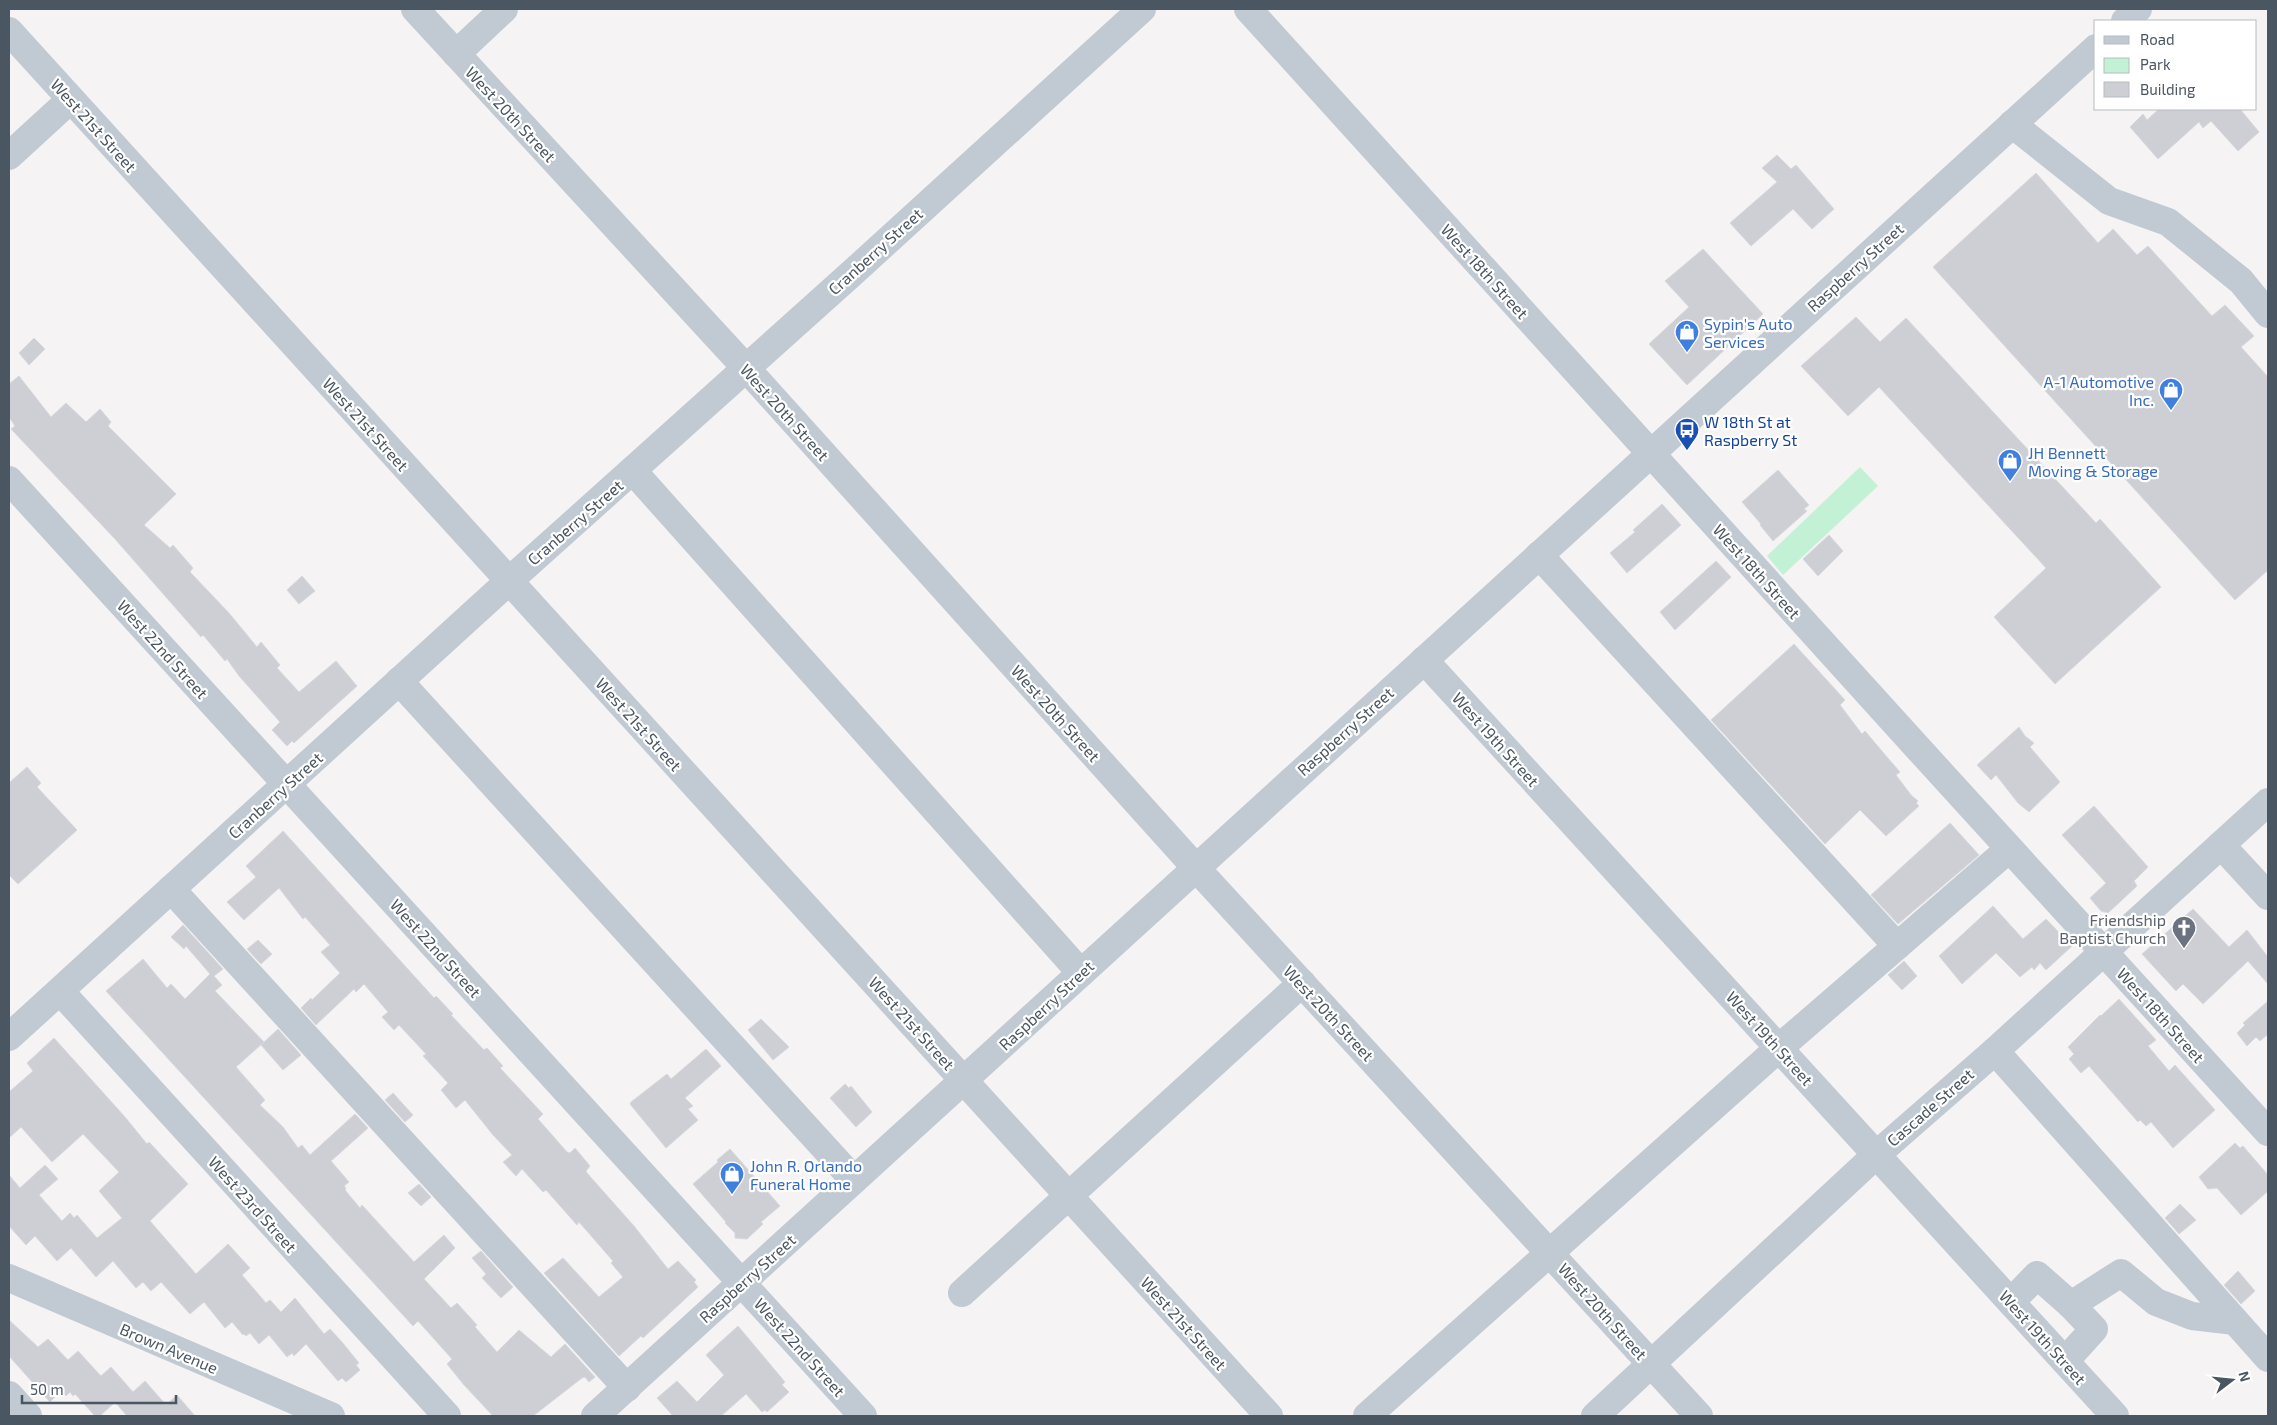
<svg xmlns="http://www.w3.org/2000/svg" width="2277" height="1425" font-family="'Exo 2',sans-serif">
<style>
.green{fill:#c3f1d5}
.building{fill:#cdcfd5;stroke:#d7d9de}
.lines{fill:none;stroke-linecap:round;stroke-linejoin:round}
.minor{stroke:#c1cad2;stroke-width:28}
.labels{text-anchor:middle;dominant-baseline:central;stroke-width:4.5;stroke-linejoin:round;paint-order:stroke}
.street-label{font-size:16px;fill:#4a5661;stroke:#fff}
.shop-label{font-size:16px;fill:#366cbe;stroke:#fff;text-anchor:start}
.transit-label{font-size:16px;fill:#164399;stroke:#fff;text-anchor:start}
.worship-label{font-size:16px;fill:#5b616d;stroke:#fff;text-anchor:end}
</style>
<rect width="100%" height="100%" fill="#f5f3f3"/>
<path class="green" d="M1860,467L1878,486L1783,575L1767,556Z"/>
<g class="building">
<path d="M2159,109H2240L2259,132L2238,151L2211,121L2203,128L2199,122L2158,159L2130,127L2143,114L2147,120Z"/>
<path d="M1777,155L1791,169L1796,165L1834,209L1812,229L1793,209L1751,246L1730,223L1777,182L1762,168Z"/>
<path d="M2036,173L2098,243L2113,229L2137,255L2148,246L2212,316L2225,305L2254,336L2241,347L2268,377V570L2235,600L1933,267Z"/>
<path d="M1703,249L1763,314L1687,385L1649,344L1689,307L1665,281Z"/>
<path d="M1856,317L1880,342L1906,318L2096,523L2100,519L2161,587L2055,684L1994,617L2046,568L1879,387L1848,416L1801,366Z"/>
<path d="M34,338L45,349L29,365L19,353Z"/>
<path d="M19,376L51,417L66,403L86,422L100,409L111,422L108,426L176,494L144,525L170,548L173,545L193,568L190,572L229,613L257,647L261,642L280,665L277,668L299,692L336,661L357,686L294,743L292,741L287,746L272,730L280,722L239,676L227,659L225,661L203,635L201,637L115,539L11,429L15,426L9,417V384Z"/>
<path d="M1778,470L1809,505L1804,509L1807,511L1773,541L1760,525L1761,524L1742,502Z"/>
<path d="M1662,504L1681,525L1627,573L1610,553L1635,532L1633,530Z"/>
<path d="M1829,535L1843,551L1818,576L1803,559Z"/>
<path d="M1716,561L1731,577L1675,630L1660,612Z"/>
<path d="M302,576L315,591L299,604L287,590Z"/>
<path d="M1794,644L1845,700L1840,705L1862,734L1865,731L1887,757L1900,772L1896,775L1911,795L1918,801L1916,803L1919,806L1886,836L1860,810L1825,844L1711,720Z"/>
<path d="M2019,727L2025,736L2034,743L2030,747L2060,782L2029,812L2018,803L1996,775L1991,780L1977,765Z"/>
<path d="M27,767L41,783L37,787L77,830L18,884L9,875V783Z"/>
<path d="M2094,806L2148,867L2134,881L2137,886L2108,913L2101,911L2090,898L2106,883L2062,835Z"/>
<path d="M1950,823L1979,855L1898,924L1871,895Z"/>
<path d="M283,831L434,998L436,996L453,1014L451,1015L484,1050L487,1048L503,1066L500,1068L543,1114L538,1119L567,1152L570,1153L575,1148L590,1166L586,1171L587,1173L634,1226L668,1269L678,1261L696,1280L694,1282L698,1287L643,1338L641,1336L619,1356L544,1273L563,1258L599,1297L623,1277L611,1263L613,1261L579,1222L577,1225L546,1190L543,1192L522,1169L516,1176L503,1162L512,1155L493,1135L465,1100L456,1108L441,1090L448,1083L423,1056L426,1054L399,1025L394,1030L382,1017L388,1012L364,984L356,992L354,989L316,1025L301,1008L311,998L312,1000L340,973L321,952L330,945L305,917L303,919L279,888L244,920L227,902L256,877L246,866Z"/>
<path d="M1993,906L2023,939L2046,919L2072,946L2046,970L2040,963L2034,970L2032,967L2020,977L1996,953L1962,984L1939,956Z"/>
<path d="M2193,909L2229,947L2247,930L2268,957V984L2248,961L2203,1004L2183,984L2176,991L2142,954Z"/>
<path d="M183,925L223,969L214,976L222,985L215,991L264,1042L236,1067L265,1100L260,1105L283,1127L298,1148L302,1145L310,1155L355,1114L368,1128L331,1161L349,1182L344,1186L346,1188L345,1190L360,1208L362,1205L414,1262L444,1235L455,1248L424,1279L451,1308L457,1303L477,1325L475,1327L497,1352L519,1330L551,1357L565,1344L595,1377L589,1382L585,1377L582,1378L533,1416H493L464,1385L447,1364L452,1359L418,1321L413,1326L106,991L143,959L167,988L171,984L185,999L210,974L186,946L184,949L171,937Z"/>
<path d="M258,940L272,954L261,964L247,949Z"/>
<path d="M1904,961L1917,976L1902,990L1888,975Z"/>
<path d="M2119,999L2156,1040L2148,1046L2169,1071L2175,1065L2215,1110L2173,1148L2151,1122L2146,1126L2140,1120L2138,1122L2089,1066L2081,1073L2069,1059L2074,1054L2068,1047L2100,1015L2101,1016Z"/>
<path d="M2268,1001V1034L2260,1041L2256,1037L2247,1046L2237,1033L2245,1025L2243,1023Z"/>
<path d="M761,1019L789,1047L773,1060L748,1030Z"/>
<path d="M278,1029L301,1055L283,1070L261,1045Z"/>
<path d="M54,1038L125,1117L147,1144L149,1142L188,1184L150,1221L196,1274L228,1244L250,1268L242,1275L266,1303L270,1300L281,1312L295,1298L324,1334L330,1329L342,1342L359,1363L356,1365L360,1370L346,1382L342,1378L338,1381L306,1344L294,1356L292,1353L287,1357L269,1335L259,1344L250,1333L246,1336L244,1334L243,1335L232,1322L225,1328L204,1302L190,1314L161,1282L151,1291L143,1282L136,1288L113,1261L96,1277L71,1248L57,1261L35,1236L26,1245L9,1226V1175L20,1188L45,1165L58,1179L39,1195L62,1221L70,1213L74,1218L77,1215L97,1238L122,1218L99,1191L119,1172L83,1134L52,1162L21,1127L9,1138V1092L33,1071L27,1063Z"/>
<path d="M706,1049L721,1066L685,1098L693,1106L688,1109L698,1120L666,1148L630,1104L631,1102L667,1074L671,1079Z"/>
<path d="M845,1084L849,1088L851,1086L872,1112L856,1127L830,1098Z"/>
<path d="M393,1093L413,1115L405,1122L385,1100Z"/>
<path d="M2235,1143L2240,1148L2243,1146L2268,1175V1191L2241,1215L2217,1188L2208,1189L2199,1177Z"/>
<path d="M730,1149L780,1206L761,1222L763,1224L747,1239L735,1238V1233L725,1223L726,1222L693,1184L718,1162L717,1160Z"/>
<path d="M419,1184L431,1197L421,1206L408,1193Z"/>
<path d="M2180,1204L2196,1220L2179,1234L2165,1218Z"/>
<path d="M481,1251L513,1287L501,1298L482,1278L486,1274L472,1258Z"/>
<path d="M2238,1271L2255,1291L2241,1304L2224,1285Z"/>
<path d="M9,1320L38,1347L48,1339L68,1360L78,1351L101,1376L111,1367L133,1392L145,1381L166,1405L177,1395L195,1416H127L115,1402L100,1416H95L75,1394L73,1396L70,1392L66,1396L61,1391L50,1402L9,1356Z"/>
<path d="M738,1326L785,1382L782,1385L789,1392L767,1412L765,1410L762,1412L746,1394L721,1416H673L657,1398L677,1381L697,1402L724,1375L706,1355Z"/>
</g>
<g class="lines">
<g class="minor">
<path d="M415,9L745,367L1196,868L1699,1416"/>
<path d="M1248,9L1916,746L2268,1132"/>
<path d="M2125,21L2138,9"/>
<path d="M9,31L1269,1416"/>
<path d="M456,54L504,9"/>
<path d="M2012,124L2109,201L2168,222L2241,281L2268,314"/>
<path d="M9,156L70,100"/>
<path d="M633,471L1081,973"/>
<path d="M9,480L863,1416"/>
<path d="M1424,660L2115,1416"/>
<path d="M399,681L854,1180"/>
<path d="M2221,845L2268,896"/>
<path d="M171,889L627,1388"/>
<path d="M1897,946L2009,849"/>
<path d="M60,991L447,1416"/>
<path d="M9,1037L509,581L851,274L1142,9"/>
<path d="M1995,1051L2268,1358"/>
<path d="M9,1278L331,1416"/>
<path d="M962,1293L1302,983"/>
<path d="M2011,1302L2037,1275L2071,1305L2121,1273L2156,1302L2192,1316L2235,1321"/>
<path d="M2065,1361L2094,1329L2071,1305"/>
<path d="M9,1395L28,1416"/>
<path d="M595,1416L2096,48"/>
<path d="M1367,1416L1779,1048L1897,946L1539,555"/>
<path d="M1595,1416L1876,1155L1995,1051L2268,802"/>
</g>
</g>
<defs>
<symbol id="shop-pin" viewBox="-11 -11 22 30"><path d="M0 17L-7.5 6A9.5 9.5 0 1 1 7.5 6Z" fill="#3f7fe0" stroke="#fff"/><path d="M-5-2.5h2.3a2.7 3.5 0 0 1 5.4 0H5L5.5 6h-11ZM-1.5-2.5h3a1.5 2.3 0 0 0-3 0Z" fill="#fff"/></symbol>
<symbol id="bus-pin" viewBox="-11 -11 22 30"><path d="M0 17L-7.5 6A9.5 9.5 0 1 1 7.5 6Z" fill="#1a4fb4" stroke="#fff"/><path d="M-5-6H5V4H4V6H2V4H-2V6H-4V4H-5ZM-3.5-4V0h7V-4ZM-3.5 1.2v1.5H-2V1.2ZM2 1.2v1.5H3.5V1.2Z" fill="#fff"/></symbol>
<symbol id="church-pin" viewBox="-11 -11 22 30"><path d="M0 17L-7.5 6A9.5 9.5 0 1 1 7.5 6Z" fill="#6b7280" stroke="#fff"/><path d="M-1.2-6h2.4v3.5h3.3v2.4h-3.3V6h-2.4V-.1h-3.3v-2.4h3.3Z" fill="#fff"/></symbol>
</defs>
<g fill-rule="evenodd">
<use href="#shop-pin" x="1673" y="318" width="28" height="38"/>
<use href="#shop-pin" x="2157" y="376" width="28" height="38"/>
<use href="#bus-pin" x="1673" y="416" width="28" height="38"/>
<use href="#shop-pin" x="1996" y="447" width="28" height="38"/>
<use href="#church-pin" x="2170" y="914" width="28" height="38"/>
<use href="#shop-pin" x="718" y="1160" width="28" height="38"/>
</g>
<g class="labels">
<g class="street-label">
<text transform="translate(511 114) rotate(47)">West 20th Street</text>
<text transform="translate(94 125) rotate(48)">West 21st Street</text>
<text transform="translate(875 251) rotate(-42)">Cranberry Street</text>
<text transform="translate(1855 267) rotate(-42)">Raspberry Street</text>
<text transform="translate(1485 271) rotate(48)">West 18th Street</text>
<text transform="translate(785 412) rotate(48)">West 20th Street</text>
<text transform="translate(366 424) rotate(48)">West 21st Street</text>
<text transform="translate(575 522) rotate(-41)">Cranberry Street</text>
<text transform="translate(1757 571) rotate(48)">West 18th Street</text>
<text transform="translate(163 649) rotate(48)">West 22nd Street</text>
<text transform="translate(1056 713) rotate(48)">West 20th Street</text>
<text transform="translate(639 724) rotate(48)">West 21st Street</text>
<text transform="translate(1345 731) rotate(-42)">Raspberry Street</text>
<text transform="translate(1496 739) rotate(48)">West 19th Street</text>
<text transform="translate(275 795) rotate(-42)">Cranberry Street</text>
<text transform="translate(436 948) rotate(48)">West 22nd Street</text>
<text transform="translate(1046 1005) rotate(-43)">Raspberry Street</text>
<text transform="translate(1329 1013) rotate(47)">West 20th Street</text>
<text transform="translate(2161 1015) rotate(48)">West 18th Street</text>
<text transform="translate(912 1023) rotate(48)">West 21st Street</text>
<text transform="translate(1770 1038) rotate(48)">West 19th Street</text>
<text transform="translate(1930 1107) rotate(-41)">Cascade Street</text>
<text transform="translate(253 1204) rotate(48)">West 23rd Street</text>
<text transform="translate(747 1278) rotate(-42)">Raspberry Street</text>
<text transform="translate(1603 1311) rotate(48)">West 20th Street</text>
<text transform="translate(1184 1323) rotate(48)">West 21st Street</text>
<text transform="translate(2043 1337) rotate(48)">West 19th Street</text>
<text transform="translate(800 1347) rotate(48)">West 22nd Street</text>
<text transform="translate(169 1348) rotate(23)">Brown Avenue</text>
</g>
<g class="shop-label">
<text x="1704" y="323">Sypin's Auto<tspan x="1704" dy="18">Services</tspan></text>
<text x="2154" y="381" text-anchor="end">A-1 Automotive<tspan x="2154" dy="18">Inc.</tspan></text>
<text x="2028" y="452">JH Bennett<tspan x="2028" dy="18">Moving &amp; Storage</tspan></text>
<text x="750" y="1165">John R. Orlando<tspan x="750" dy="18">Funeral Home</tspan></text>
</g>
<g class="transit-label">
<text x="1704" y="421">W 18th St at<tspan x="1704" dy="18">Raspberry St</tspan></text>
</g>
<g class="worship-label">
<text x="2166" y="919">Friendship<tspan x="2166" dy="18">Baptist Church</tspan></text>
</g>
</g>
<rect width="2277" height="1425" fill="none" stroke="#4a5661" stroke-width="20"/>
<rect x="2094" y="20" width="162" height="90" fill="#ffffff" stroke="#b7bbc0"/>
<rect x="2104" y="36" width="25" height="8" fill="#c1cad2" stroke="#b7bbc0"/>
<text x="2140" y="45" font-size="15" fill="#4a5661">Road</text>
<rect x="2104" y="58" width="25" height="15" fill="#c3f1d5" stroke="#b7bbc0"/>
<text x="2140" y="70" font-size="15" fill="#4a5661">Park</text>
<rect x="2104" y="82" width="25" height="15" fill="#cdcfd5" stroke="#b7bbc0"/>
<text x="2140" y="95" font-size="15" fill="#4a5661">Building</text>
<g transform="translate(2232 1380) rotate(74)" stroke="#ffffff" stroke-width="4" paint-order="stroke">
<path d="M0-4L9 19L0 12L-9 19Z" fill="#4a5661"/>
<text y="-8" font-size="14" font-weight="bold" text-anchor="middle" fill="#4a5661">N</text>
</g>
<path d="M22 1395v8h154v-8" fill="none" stroke="#4a5661" stroke-width="2.5"/>
<text x="30" y="1395" font-size="15" fill="#4a5661" stroke="#ffffff" stroke-width="4" paint-order="stroke">50 m</text>
</svg>
